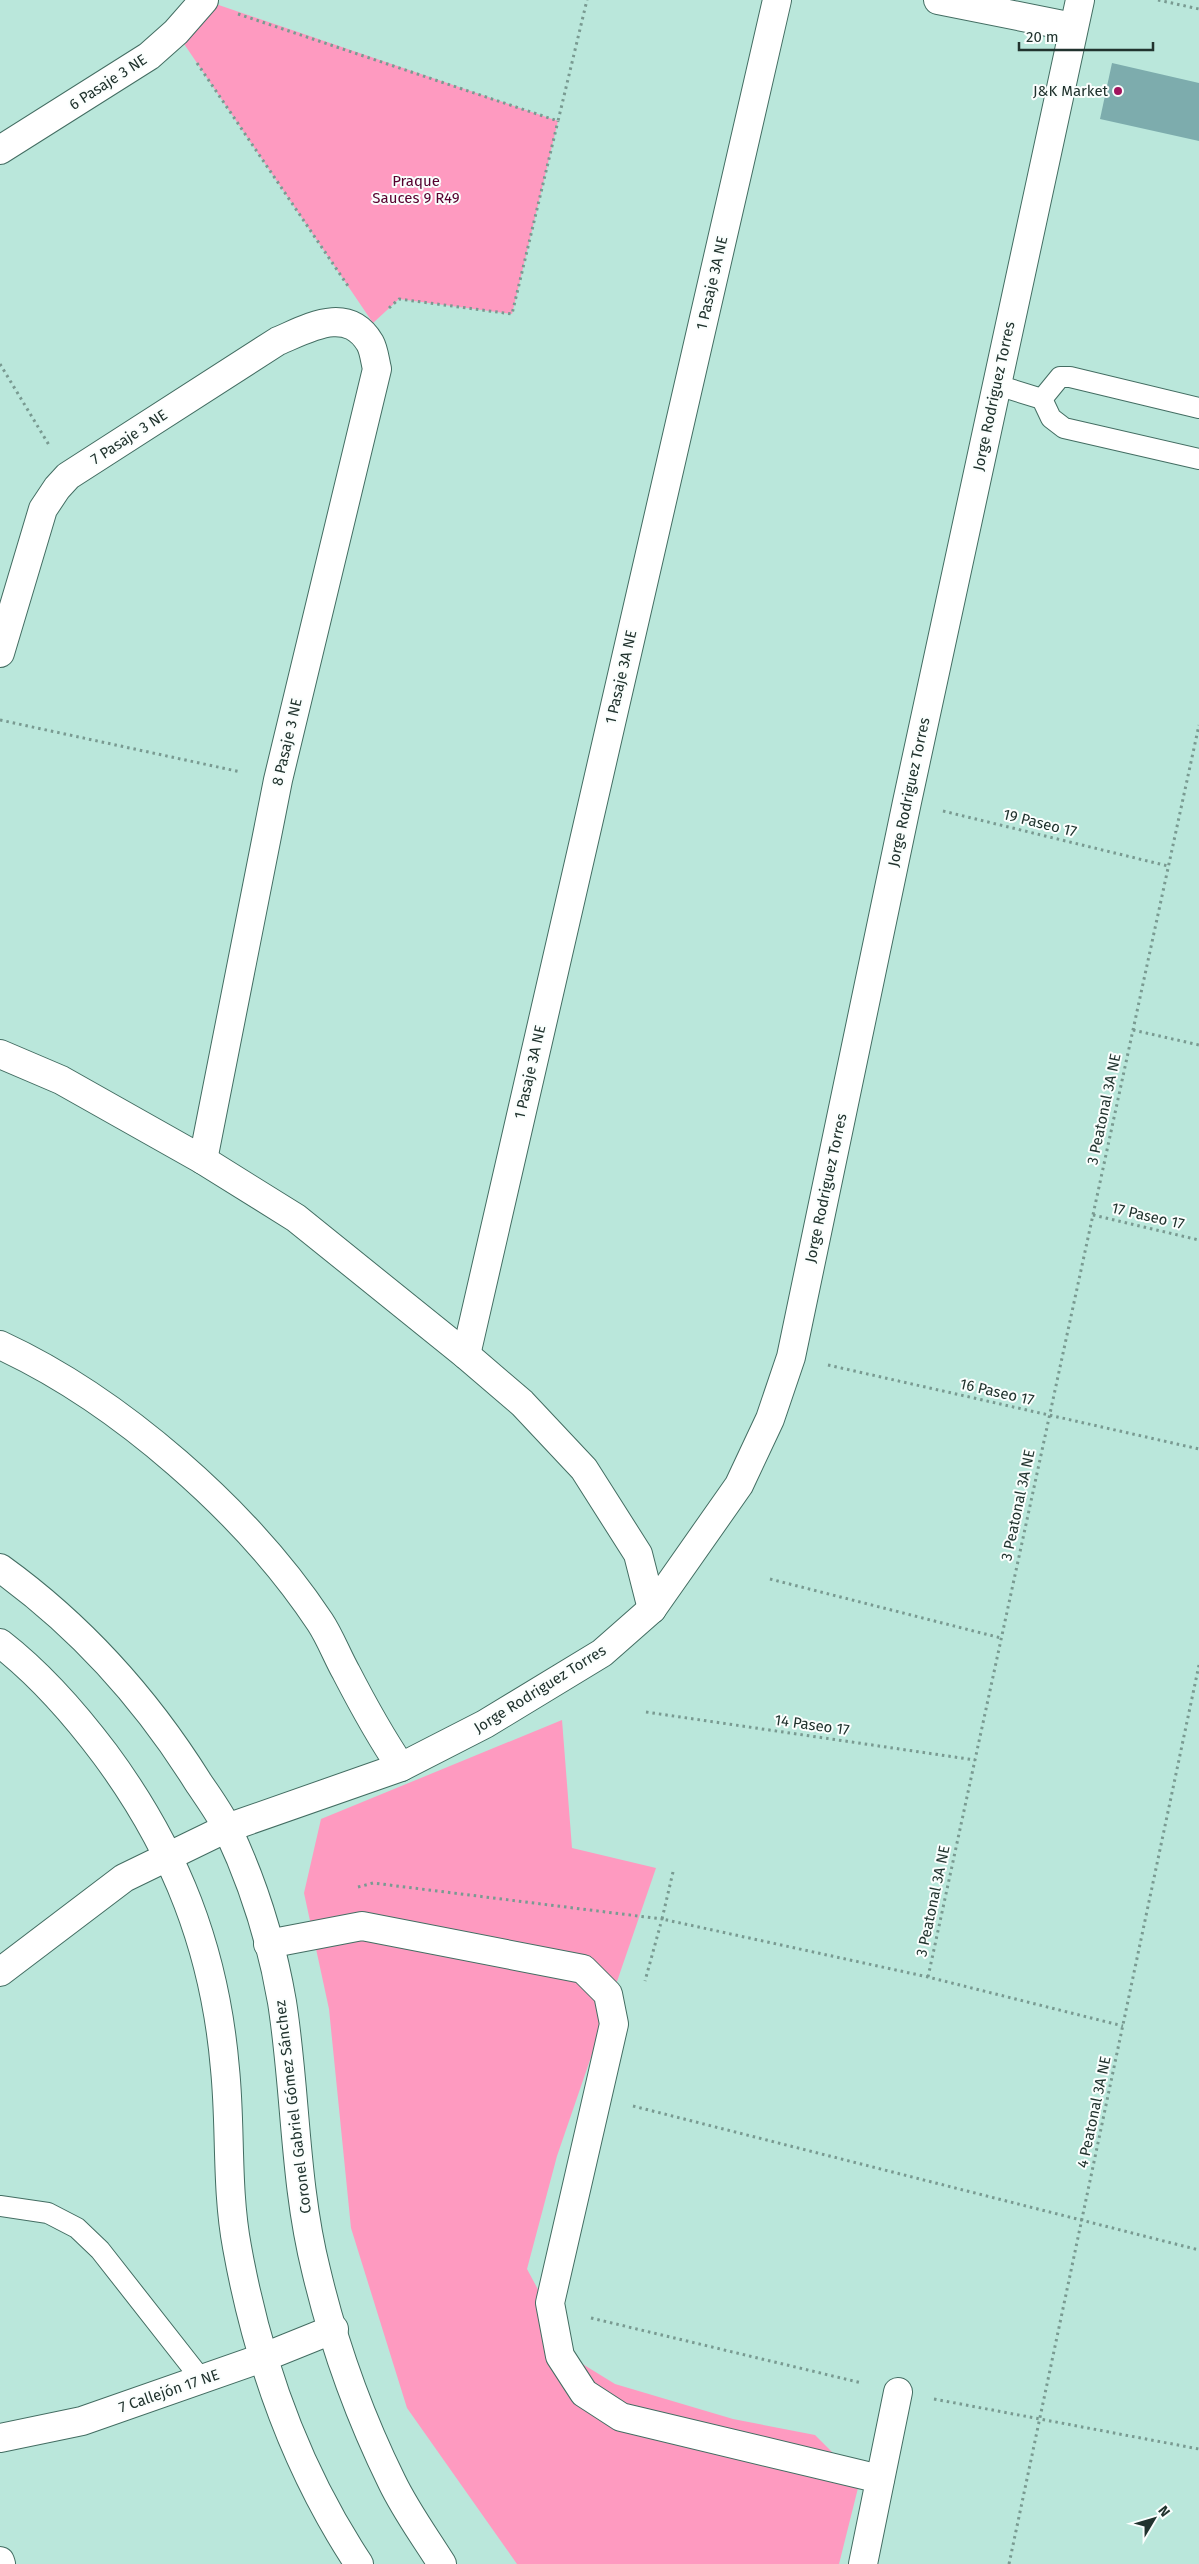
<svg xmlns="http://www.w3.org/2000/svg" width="1199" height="2564" font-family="'Fira Sans',sans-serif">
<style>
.green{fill:#fe9ac0}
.building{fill:#7dacad}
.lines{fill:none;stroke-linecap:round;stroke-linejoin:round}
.lane-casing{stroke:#436d62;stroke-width:22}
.street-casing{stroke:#436d62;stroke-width:30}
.secondary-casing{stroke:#436d62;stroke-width:30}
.path{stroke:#799a91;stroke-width:3;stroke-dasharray:2.5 4;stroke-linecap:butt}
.lane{stroke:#fff;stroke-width:20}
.street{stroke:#fff;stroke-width:28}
.secondary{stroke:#fff;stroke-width:28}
.poi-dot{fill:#a1145d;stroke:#fafefd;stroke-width:2}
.labels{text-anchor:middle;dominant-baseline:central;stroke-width:4;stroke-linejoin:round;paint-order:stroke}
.street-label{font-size:15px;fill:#21332e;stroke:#fafefd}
.poi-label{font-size:15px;fill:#21332e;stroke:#fafefd;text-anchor:end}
.park-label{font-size:15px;fill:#56012e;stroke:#fafefd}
</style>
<rect width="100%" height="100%" fill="#bae7db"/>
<g class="green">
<path d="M204,0L558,121L512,314L399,299L373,323L176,32Z"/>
<path d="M562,1720L572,1848L656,1868L557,2156L527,2269L576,2360L615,2384L733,2419L815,2435L860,2480L839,2564H517L407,2408L351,2228L329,2009L304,1893L321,1819Z"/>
</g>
<path class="building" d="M1112,63L1199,83V141L1100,119Z"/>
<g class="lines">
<defs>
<g id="lane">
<path d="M997,385L1042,399L1051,418L1064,428L1199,459"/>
<path d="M1042,399L1060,377H1070L1199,408"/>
<path d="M0,2206L48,2213L77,2228L100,2250L202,2380"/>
</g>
<g id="street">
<path d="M938,0L1073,27"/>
<path d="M0,150L149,56L176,32L204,0"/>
<path d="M0,653L43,509L57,488L68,476L278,341C309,328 347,305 370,343C374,350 375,361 377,369L278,780L203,1160"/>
<path d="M0,1054L61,1080L203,1160L296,1218L466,1355L522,1403L584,1469L638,1554L652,1609"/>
<path d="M0,1345C119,1400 247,1512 320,1622C330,1637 337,1656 346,1672C363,1705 380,1736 401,1767"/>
<path d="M466,1355L777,0"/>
<path d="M268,1944L362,1926L583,1969L608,1994L614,2024L550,2303L560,2356L584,2393L621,2417L880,2479"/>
<path d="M0,1972L124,1878L227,1828L401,1767L485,1724L602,1653L652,1609L739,1485L770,1419L791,1357L907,802L1080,0"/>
<path d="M0,2438L82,2421L262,2358L334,2329"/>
<path d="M0,2561L1,2564"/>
<path d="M863,2564L898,2392"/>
</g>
<g id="secondary">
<path d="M0,1568C79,1625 146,1699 198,1782C208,1797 220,1813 228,1830C253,1883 272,1944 282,2002C296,2091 294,2182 316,2270C333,2342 359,2415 392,2482C406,2511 425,2537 442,2564"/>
<path d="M0,1643C40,1674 75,1714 105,1754C176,1850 215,1950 225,2069C231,2128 226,2188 237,2247C257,2358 296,2469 359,2564"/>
</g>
</defs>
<use href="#lane" class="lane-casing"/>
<use href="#street" class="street-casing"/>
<use href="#secondary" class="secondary-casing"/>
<g class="path">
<path d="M1158,0L1199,9"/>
<path d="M238,14L558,121L587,0"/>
<path d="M197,63L348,286"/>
<path d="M389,308L399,299L512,314L558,121"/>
<path d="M0,364L49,445"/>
<path d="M0,720L241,772"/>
<path d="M943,811L1168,866"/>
<path d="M1133,1030L1199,1045"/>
<path d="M1093,1215L1199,1240"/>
<path d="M828,1365L1199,1449"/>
<path d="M770,1579L1001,1638"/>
<path d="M646,1712L975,1760"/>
<path d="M673,1872L662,1919L928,1977L1123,2026"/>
<path d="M358,1887L373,1883L662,1919L645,1981"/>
<path d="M928,1977L1199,725"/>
<path d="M633,2106L1199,2250"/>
<path d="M591,2318L862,2383"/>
<path d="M934,2399L1199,2449"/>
<path d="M1009,2564L1199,1665"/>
</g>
<use href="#lane" class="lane"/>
<use href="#street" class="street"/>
<use href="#secondary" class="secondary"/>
</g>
<circle class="poi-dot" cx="1118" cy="91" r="5"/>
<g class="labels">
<g class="street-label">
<text transform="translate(108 82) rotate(-33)">6 Pasaje 3 NE</text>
<text transform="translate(712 283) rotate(-77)">1 Pasaje 3A NE</text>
<text transform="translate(994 396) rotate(-78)">Jorge Rodriguez Torres</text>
<text transform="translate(129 437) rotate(-33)">7 Pasaje 3 NE</text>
<text transform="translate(621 677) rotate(-77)">1 Pasaje 3A NE</text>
<text transform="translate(287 742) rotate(-77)">8 Pasaje 3 NE</text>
<text transform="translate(909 792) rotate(-78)">Jorge Rodriguez Torres</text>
<text transform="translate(1040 823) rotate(14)">19 Paseo 17</text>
<text transform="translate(530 1072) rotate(-77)">1 Pasaje 3A NE</text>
<text transform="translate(1104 1109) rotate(-78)">3 Peatonal 3A NE</text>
<text transform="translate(826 1188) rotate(-78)">Jorge Rodriguez Torres</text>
<text transform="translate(1148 1216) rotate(13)">17 Paseo 17</text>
<text transform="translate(997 1392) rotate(13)">16 Paseo 17</text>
<text transform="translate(1018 1505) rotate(-78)">3 Peatonal 3A NE</text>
<text transform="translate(540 1689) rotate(-32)">Jorge Rodriguez Torres</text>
<text transform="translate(812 1725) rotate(8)">14 Paseo 17</text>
<text transform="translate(933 1901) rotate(-78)">3 Peatonal 3A NE</text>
<text transform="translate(293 2107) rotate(-97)">Coronel Gabriel Gómez Sánchez</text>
<text transform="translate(1094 2112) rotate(-78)">4 Peatonal 3A NE</text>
<text transform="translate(169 2391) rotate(-19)">7 Callejón 17 NE</text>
</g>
<g class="poi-label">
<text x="1108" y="91">J&amp;K Market</text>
</g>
<g class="park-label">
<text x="416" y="181">Praque<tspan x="416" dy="17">Sauces 9 R49</tspan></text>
</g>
</g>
<g transform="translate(1154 2519) rotate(52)" stroke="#fafefd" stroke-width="4" paint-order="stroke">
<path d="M0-4L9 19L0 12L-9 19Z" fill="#21332e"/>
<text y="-8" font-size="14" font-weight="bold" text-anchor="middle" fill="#21332e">N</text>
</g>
<path d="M1019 42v8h134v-8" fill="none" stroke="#21332e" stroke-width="2.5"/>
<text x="1026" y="42" font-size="15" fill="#21332e" stroke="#fafefd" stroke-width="4" paint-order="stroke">20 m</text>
</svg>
